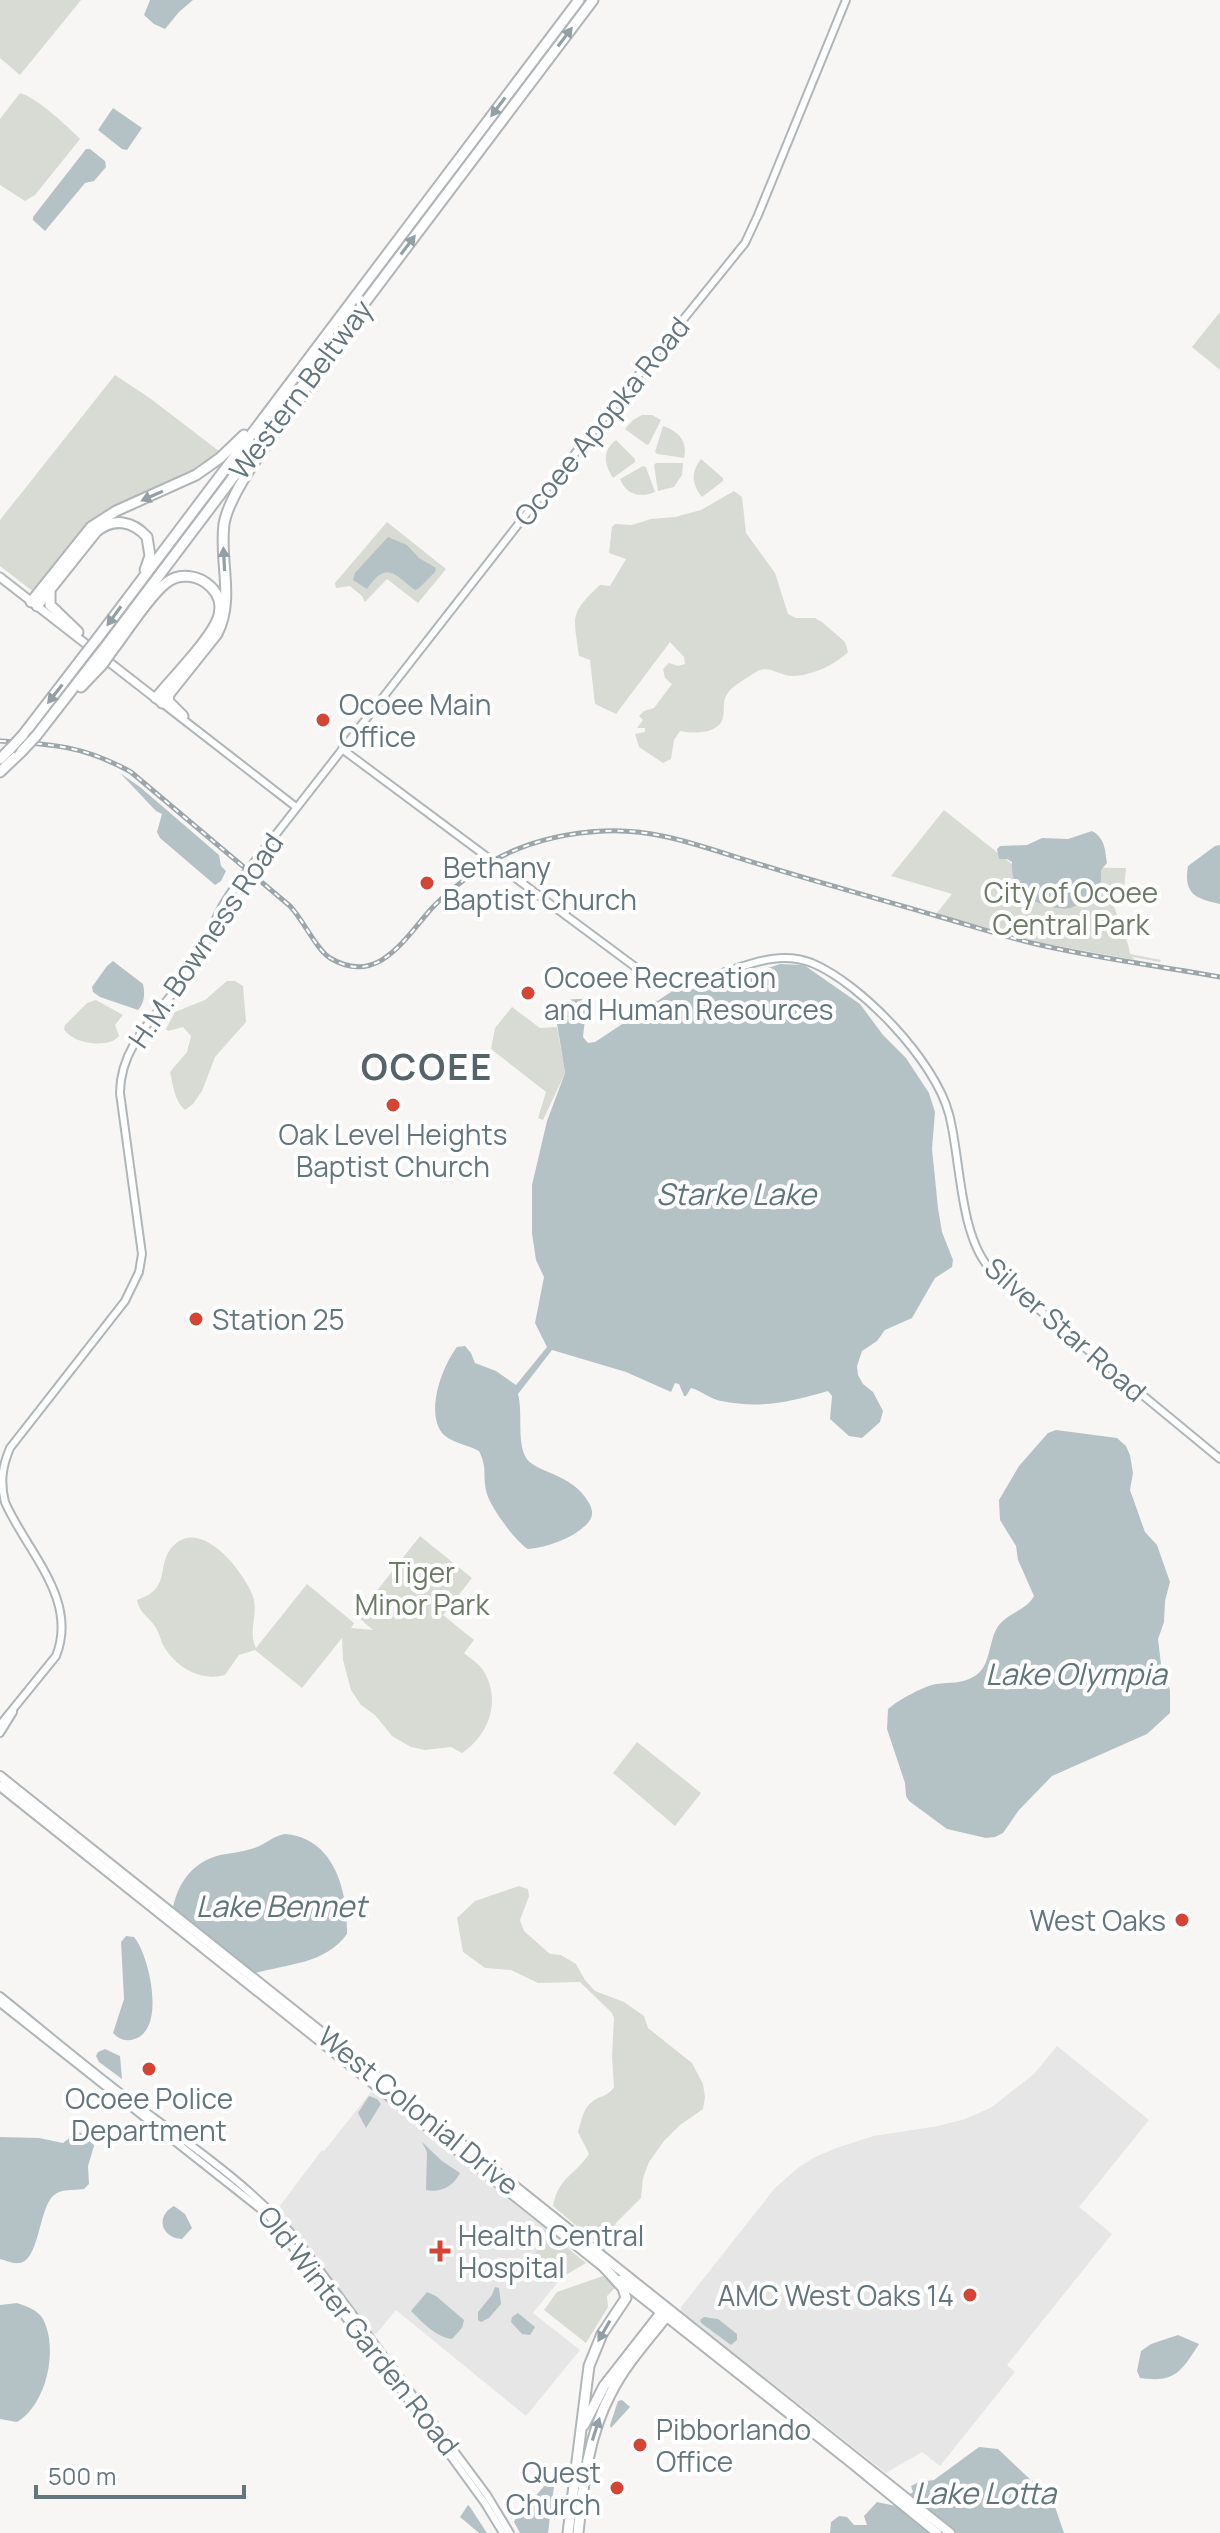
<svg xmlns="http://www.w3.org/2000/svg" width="1220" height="2533" font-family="Manrope,sans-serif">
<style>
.built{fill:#e5e6e5}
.green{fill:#d7dbd4}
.water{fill:#b5c2c5}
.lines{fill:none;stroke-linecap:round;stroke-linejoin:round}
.secondary-casing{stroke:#afb6b9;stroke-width:10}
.primary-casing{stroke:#b0b6b9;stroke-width:11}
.trunk-casing{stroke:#b0b5b8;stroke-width:12}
.motorway-casing{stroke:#b0b5b8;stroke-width:13}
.secondary{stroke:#fff;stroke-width:6}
.primary{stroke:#fff;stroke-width:7}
.trunk{stroke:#fff;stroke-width:8}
.motorway{stroke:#fff;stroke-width:9}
.rail-casing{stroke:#9ca5a9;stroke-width:5}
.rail{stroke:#fff;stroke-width:2;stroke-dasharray:6;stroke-linecap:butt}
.motorway-bridge-casing{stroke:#b0b5b8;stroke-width:13;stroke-linecap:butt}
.motorway-bridge{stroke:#fff;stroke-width:9}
.oneway{fill:#929fa4}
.poi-dot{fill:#d54536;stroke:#fff;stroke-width:3}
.labels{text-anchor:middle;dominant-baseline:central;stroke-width:8;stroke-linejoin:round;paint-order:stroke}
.street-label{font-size:28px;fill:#64767d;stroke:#fff}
.poi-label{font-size:28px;fill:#64767d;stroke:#fff;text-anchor:start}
.park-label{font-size:28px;fill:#6d7a67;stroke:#fff}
.water-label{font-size:30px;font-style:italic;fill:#5f7578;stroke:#fff}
.district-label{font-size:36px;font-weight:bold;letter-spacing:2px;fill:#566368;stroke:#fff}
</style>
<rect width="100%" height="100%" fill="#f7f6f4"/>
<g class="built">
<path d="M1057,2046L1149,2120L1079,2207L1112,2234L1007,2365L1015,2372L940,2466L922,2452L886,2473L681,2311V2307L775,2188L799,2167L815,2157L839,2147L874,2136L938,2126L965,2119L992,2107L1034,2074Z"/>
<path d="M371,2092L375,2093L560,2240L578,2257L533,2313L580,2350L526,2416L396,2310L376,2334L372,2333L279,2211V2207L322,2150L324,2151Z"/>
</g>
<g class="green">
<path d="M0,0H81L20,75L0,58Z"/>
<path d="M20,93C37,98 66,125 80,139L35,195L25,201L0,185V119Z"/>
<path d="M1220,312V370L1192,347Z"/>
<path d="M115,375L151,399L224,455L104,518L35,593L0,566V520Z"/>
<path d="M642,415H652L661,420L649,444L647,445L625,429L633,420Z"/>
<path d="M663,426C678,431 688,441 684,458L657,454L655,452Z"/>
<path d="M616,440L635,459V462L613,478C604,464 602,451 616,440Z"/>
<path d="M701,459L723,478V481L702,497C691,483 691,472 701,459Z"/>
<path d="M656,463H683L682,475L674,487L658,491L654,465Z"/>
<path d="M643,466L646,467L655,492C640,498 626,495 620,479Z"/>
<path d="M734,491L742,497L746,533L775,573L788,614L796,618H815L822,622L845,642L848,652C835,665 811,676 792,676C780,676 768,664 756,672C747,678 733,685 727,694C722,702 725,710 723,718C719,734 692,734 680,731L674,740L671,759L663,763L639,747L635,734L645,732V728H637L643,720L639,716L644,711L654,708L672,684L665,678L663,669L669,663L678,666L685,664L684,657L670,642L616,714L595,704L590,660L579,656C574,616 568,615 600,585L610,586L626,559L609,553L612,527L615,524L632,525L651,519L675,517L701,510Z"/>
<path d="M387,522L446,569L418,603L387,579L365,602L362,596L350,586L336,588L335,583Z"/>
<path d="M944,810L1018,869L1027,867L1126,868L1124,889H1107C1112,903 1130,944 1130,954L1161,960L1160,962L1132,957L1135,960L1042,943L936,914L952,894L891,876Z"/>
<path d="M227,981H235L243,986L246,1022L215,1057L202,1091L193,1104L185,1110C174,1100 173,1085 170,1072L187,1052L191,1036L183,1027L168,1031L166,1029L175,1012L205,1000Z"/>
<path d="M96,1000L123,1015L115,1025L119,1036C109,1049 72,1044 64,1029L65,1025L87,1003Z"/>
<path d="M512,1007L540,1028L557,1027L565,1073L543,1120L538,1118L546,1092L491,1049L495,1028Z"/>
<path d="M420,1536L472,1578L443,1615L474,1640L464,1653C470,1658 479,1664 483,1670C502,1700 489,1735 462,1753L451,1747L425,1750L411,1747L392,1736L375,1715L361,1705L351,1690L343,1660L342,1638L302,1688L255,1650L239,1655L225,1675C199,1682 174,1666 162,1643C160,1637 158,1630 154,1625C146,1614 141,1615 137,1600C173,1588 155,1565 173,1546C201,1517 242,1570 252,1594C260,1612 247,1630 256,1648L307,1584L354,1623L351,1628L373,1630L357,1616Z"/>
<path d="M637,1742L701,1793L675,1826L613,1773Z"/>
<path d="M519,1886L528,1889L529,1896L520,1920L524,1931L550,1954L561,1955L576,1964L585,1980L595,1991L624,2002L644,2016L648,2028L692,2063L703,2084L705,2097L703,2109L680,2125L664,2141L649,2162L643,2178L641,2198L616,2223L605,2250L553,2206C558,2178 574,2176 589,2154L578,2132C581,2122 583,2108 592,2102C600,2095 608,2097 614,2087L612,2057L614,2018L612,2013L580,1982L538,1983L511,1970L485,1968L463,1952L457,1918L475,1901Z"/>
<path d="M543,2229L586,2263L552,2283L543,2281L532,2267Z"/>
<path d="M603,2276L617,2286L607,2296L608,2307L586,2343L544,2310L557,2292Z"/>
</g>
<g class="water">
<path d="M150,0H193L179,12L165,29L154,24L144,15Z"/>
<path d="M113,108L142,128L127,150L122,149L98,130Z"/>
<path d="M86,149H90L105,161L106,167L94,181L85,183L45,231L33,220V217Z"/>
<path d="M388,537L407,545L419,558L436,568L435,572L418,589L415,590C394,574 387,560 367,589L353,580L355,573Z"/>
<path d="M120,773L140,787L219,855L221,866L226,871L221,881L215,885L160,838L157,832L162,814L156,811Z"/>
<path d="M1092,831C1105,838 1105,850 1107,863L1101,870V882C1091,888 1084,903 1073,907C1066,910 1055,908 1048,906C1025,901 1010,886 1012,862L1007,859H999L997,849L1000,846L1027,845L1042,838L1068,839Z"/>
<path d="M1220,845V904C1196,899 1183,894 1188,866L1215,846Z"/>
<path d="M113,961L143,984C145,993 145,1002 138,1010L100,997L93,992L92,987L107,966Z"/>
<path d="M780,964L804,965L860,1004L883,1035L906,1058L929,1093L935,1112L932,1149L938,1208L942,1232L953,1260L952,1267L935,1278L912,1318L885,1330L877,1341L862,1351L857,1366L858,1375L863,1384L873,1392L883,1411L880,1422L862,1438L849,1436L830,1419L832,1396L828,1391C790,1402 760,1409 721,1401C710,1399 702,1391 691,1388L686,1396H684L679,1384L675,1383L671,1392L626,1372L552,1350L518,1394C523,1413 517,1438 525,1456C533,1473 572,1472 589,1503C594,1512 593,1518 586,1525C571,1539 548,1547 528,1549C516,1542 491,1508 487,1494C482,1477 488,1469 479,1451C468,1445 453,1443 444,1435C424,1415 442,1366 457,1347L465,1346L471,1353L475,1363L496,1371L516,1385L547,1347L535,1323L544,1277L536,1260L532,1233V1185L547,1121L565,1073L555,1011C563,1000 569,999 582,999L586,1009L583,1037L588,1043L595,1042L674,990L707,988Z"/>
<path d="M1056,1430L1117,1438L1126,1446L1130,1455L1133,1473L1130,1490L1145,1532L1157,1545L1170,1582L1165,1601L1164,1622L1158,1639L1161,1664L1170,1690V1713L1147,1734L1052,1776L1019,1810L1003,1833L995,1837L986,1838L947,1829L909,1801L906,1796L905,1783L887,1729L888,1709C897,1701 925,1685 937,1684C950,1682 961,1684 973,1677C991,1668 988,1643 997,1628C1006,1613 1026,1611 1034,1596L1018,1560L1016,1546L1000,1520L999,1500L1019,1466L1048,1433Z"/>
<path d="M285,1834C335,1838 348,1892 347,1934C325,1964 288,1964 255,1973L173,1908C178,1882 193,1862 220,1855C230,1853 241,1852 251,1849C264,1846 272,1836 285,1834Z"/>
<path d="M126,1936L134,1937C150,1956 168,2036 130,2040C123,2041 118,2038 113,2033L124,1999L121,1942Z"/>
<path d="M105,2049L120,2056L122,2079L99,2062L96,2056L98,2052Z"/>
<path d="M369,2096L377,2099L381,2104L366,2128L358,2113Z"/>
<path d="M78,2131L92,2140L94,2146L88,2166L89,2184L84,2189C74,2191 61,2188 53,2196C39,2209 39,2262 19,2263C13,2264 5,2260 0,2259V2137L39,2138L63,2143Z"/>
<path d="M422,2142L442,2161L460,2173C453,2187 440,2193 426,2190L427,2152Z"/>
<path d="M174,2206L185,2214L192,2228L182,2239C161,2238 155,2216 174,2206Z"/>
<path d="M495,2287L499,2288L501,2304L489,2318L481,2322L478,2320V2312L492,2295Z"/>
<path d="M427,2292L436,2296L464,2320L462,2328L452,2339C436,2337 423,2323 411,2311Z"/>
<path d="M17,2303C26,2306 38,2310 43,2319C59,2350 46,2405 17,2422L0,2419V2305Z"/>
<path d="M518,2313L535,2327L530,2335L522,2334L511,2322L512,2317Z"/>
<path d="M704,2317L718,2319L737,2334V2340L731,2345L701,2323L700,2320Z"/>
<path d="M1178,2335L1199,2344C1181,2372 1175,2383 1140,2378L1137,2371L1141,2351L1151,2344Z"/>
<path d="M622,2400L630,2407L611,2428L610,2425L618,2401Z"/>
<path d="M979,2447L998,2449L1053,2501L1064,2533H957L910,2494L913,2492L911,2486L919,2482L934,2480Z"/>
<path d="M554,2475L555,2478L548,2533H520L514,2522L516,2518Z"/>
<path d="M877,2502L896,2506L929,2533H830L831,2522L839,2516L847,2517L854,2525H867L864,2516Z"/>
<path d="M468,2505L470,2507L487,2533H479L460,2517Z"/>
</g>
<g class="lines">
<defs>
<g id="secondary">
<path d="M162,703L296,807"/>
<path d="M342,749L646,975C708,1000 755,941 812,963C862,984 935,1061 949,1114C961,1159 959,1238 992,1271L1220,1459"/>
<path d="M0,1725L56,1656C79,1599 26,1551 5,1502C0,1482 2,1467 10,1448L125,1301L139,1272L142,1254L120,1093C120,1040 166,1008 193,967C204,949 210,929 220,911C227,896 238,883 248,870L531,508L745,243L758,215L846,0"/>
<path d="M0,1733L13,1712"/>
<path d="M0,1996C46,2033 92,2072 139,2107C195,2148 253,2188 298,2241L487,2495L510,2533"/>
<path d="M0,2003L268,2215L452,2458L484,2502L503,2533"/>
</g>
<path id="primary" d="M0,577L159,701"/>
<g id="trunk">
<path d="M0,1776L950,2533"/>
<path d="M0,1786L606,2269"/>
<path d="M620,2280L849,2461L937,2533"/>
</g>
<g id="motorway">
<path d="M50,592V605L78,632"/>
<path d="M31,602L91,527L116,511L196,475L220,458L244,435"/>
<path d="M37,606L96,532C113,517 133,521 147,537L150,556L145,570"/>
<path d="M97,639L579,0"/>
<path d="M106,646L593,0"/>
<path d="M112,651C126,633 149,596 166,583C179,572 199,575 211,587C218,594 222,604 219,615C214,636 171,679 156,698"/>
<path d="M81,687L102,665"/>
<path d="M169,694L168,701L183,716"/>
<path d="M162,703L217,634C235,599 219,561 224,524C230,488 282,424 305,392"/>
<path d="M23,735L86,653"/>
<path d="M36,736L95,660"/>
<path d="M0,759L10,749"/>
<path d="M0,772L22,751"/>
<path d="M584,2425L604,2386L661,2313"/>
<path d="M568,2533L589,2366L602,2334L626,2298L623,2288L604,2267"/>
<path d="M578,2533C583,2485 588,2436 611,2393C625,2365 647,2341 666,2317"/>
</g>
</defs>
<use href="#secondary" class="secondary-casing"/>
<use href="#primary" class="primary-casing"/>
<use href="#trunk" class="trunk-casing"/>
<use href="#motorway" class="motorway-casing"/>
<use href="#secondary" class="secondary"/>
<use href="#primary" class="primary"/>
<use href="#trunk" class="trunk"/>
<use href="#motorway" class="motorway"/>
<defs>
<path id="rail" d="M0,741C53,744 84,746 131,772L290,906C304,921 316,949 330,958C378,987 405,938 432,908C446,893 462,881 478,870C515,845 560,833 604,831C660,828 710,850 762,865C820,883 879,899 937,916C969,925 1002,936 1036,944C1096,958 1159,966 1220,977"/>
</defs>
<use href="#rail" class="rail-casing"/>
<use href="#rail" class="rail"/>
<defs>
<g id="motorway-bridge">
<path d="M86,653L97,639"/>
<path d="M95,660L106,646"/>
<path d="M102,665L112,651"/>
<path d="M10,749L23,735"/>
<path d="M22,751L36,736"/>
</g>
</defs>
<use href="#motorway-bridge" class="motorway-bridge-casing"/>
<use href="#motorway-bridge" class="motorway-bridge"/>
</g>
<defs><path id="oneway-solid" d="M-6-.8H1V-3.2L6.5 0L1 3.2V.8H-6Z" transform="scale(2)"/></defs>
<g class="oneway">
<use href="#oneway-solid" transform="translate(565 37) rotate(-53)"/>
<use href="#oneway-solid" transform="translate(498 107) rotate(127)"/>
<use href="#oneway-solid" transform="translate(408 245) rotate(-53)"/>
<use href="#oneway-solid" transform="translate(152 496) rotate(156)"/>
<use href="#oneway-solid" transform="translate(224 559) rotate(-93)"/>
<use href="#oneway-solid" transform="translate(114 616) rotate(126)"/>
<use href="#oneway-solid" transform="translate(55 694) rotate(128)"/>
<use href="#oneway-solid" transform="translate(604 2331) rotate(120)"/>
<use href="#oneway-solid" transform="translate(596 2429) rotate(-72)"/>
</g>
<g class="poi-dot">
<circle cx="323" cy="720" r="8"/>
<circle cx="427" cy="883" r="8"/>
<circle cx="528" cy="993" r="8"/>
<circle cx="393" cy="1105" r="8"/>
<circle cx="196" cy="1319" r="8"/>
<circle cx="1182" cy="1920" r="8"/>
<circle cx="149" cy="2069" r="8"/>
<path d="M436 2239h8v8h8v8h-8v8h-8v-8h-8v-8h8z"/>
<circle cx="970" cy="2295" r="8"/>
<circle cx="640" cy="2445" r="8"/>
<circle cx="617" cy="2488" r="8"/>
</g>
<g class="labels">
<g class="street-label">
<text transform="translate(300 389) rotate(-53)">Western Beltway</text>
<text transform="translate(601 421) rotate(-51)">Ocoee Apopka Road</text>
<text transform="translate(205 940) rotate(-56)">H.M. Bowness Road</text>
<text transform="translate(1066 1329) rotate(41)">Silver Star Road</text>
<text transform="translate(419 2110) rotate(39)">West Colonial Drive</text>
<text transform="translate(359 2330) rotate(52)">Old Winter Garden Road</text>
</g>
<g class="poi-label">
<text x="339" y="704">Ocoee Main<tspan x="339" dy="32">Office</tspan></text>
<text x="443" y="867">Bethany<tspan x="443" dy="32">Baptist Church</tspan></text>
<text x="544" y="977">Ocoee Recreation<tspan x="544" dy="32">and Human Resources</tspan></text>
<text x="393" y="1134" text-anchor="middle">Oak Level Heights<tspan x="393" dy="32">Baptist Church</tspan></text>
<text x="212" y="1319">Station 25</text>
<text x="1166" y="1920" text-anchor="end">West Oaks</text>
<text x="149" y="2098" text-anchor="middle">Ocoee Police<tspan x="149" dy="32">Department</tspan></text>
<text x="458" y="2235">Health Central<tspan x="458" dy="32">Hospital</tspan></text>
<text x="954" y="2295" text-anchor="end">AMC West Oaks 14</text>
<text x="656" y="2429">Pibborlando<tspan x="656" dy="32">Office</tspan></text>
<text x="601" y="2472" text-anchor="end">Quest<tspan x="601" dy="32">Church</tspan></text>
</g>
<g class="park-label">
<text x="1071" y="892">City of Ocoee<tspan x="1071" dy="32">Central Park</tspan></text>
<text x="422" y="1572">Tiger<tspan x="422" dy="32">Minor Park</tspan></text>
</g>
<g class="water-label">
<text x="736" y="1193">Starke Lake</text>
<text x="1076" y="1673">Lake Olympia</text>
<text x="281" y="1905">Lake Bennet</text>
<text x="985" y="2492">Lake Lotta</text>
</g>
<g class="district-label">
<text x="427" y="1066">OCOEE</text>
</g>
</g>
<path d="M36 2485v12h208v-12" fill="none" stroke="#64767d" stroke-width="4"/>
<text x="48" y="2485" font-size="24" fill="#64767d" stroke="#ffffff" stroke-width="6" paint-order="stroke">500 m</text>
</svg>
